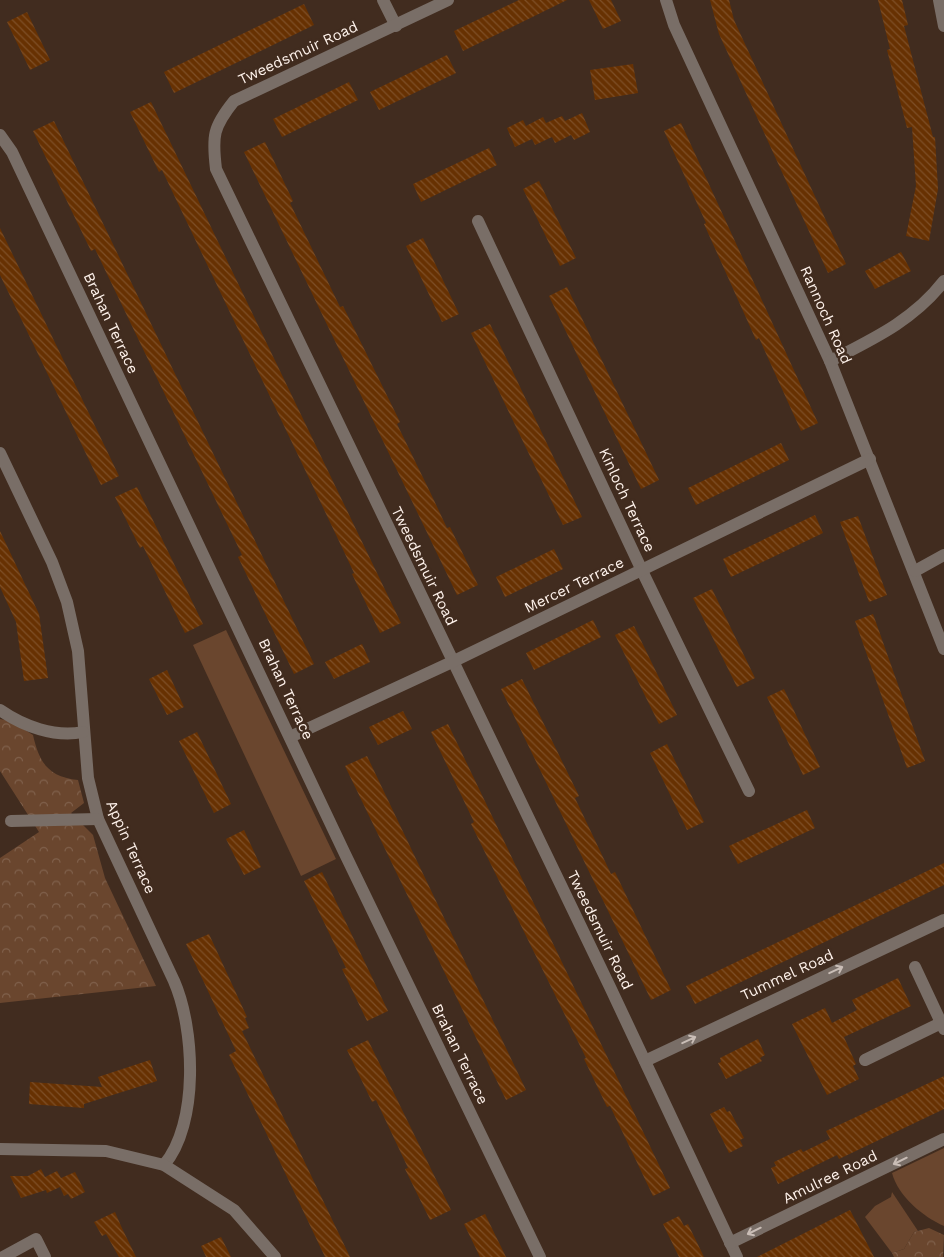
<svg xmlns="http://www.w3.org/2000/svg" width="944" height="1257" font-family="'Work Sans',sans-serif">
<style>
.green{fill:#6a462e}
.forest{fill:url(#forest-crowns)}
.building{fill:url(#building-back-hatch)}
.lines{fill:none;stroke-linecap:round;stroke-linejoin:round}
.minor{stroke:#796e67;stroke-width:12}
.oneway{stroke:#c9bdb6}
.labels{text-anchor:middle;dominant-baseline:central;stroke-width:5;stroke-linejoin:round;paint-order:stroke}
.street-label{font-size:15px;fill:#fef2eb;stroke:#412c1f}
</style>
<defs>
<pattern id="forest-crowns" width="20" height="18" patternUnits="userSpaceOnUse" patternTransform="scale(1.25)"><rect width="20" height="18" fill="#6a462e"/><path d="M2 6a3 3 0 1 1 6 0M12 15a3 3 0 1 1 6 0" fill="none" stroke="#80614c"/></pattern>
<pattern id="building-back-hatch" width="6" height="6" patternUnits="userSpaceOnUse" patternTransform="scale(1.25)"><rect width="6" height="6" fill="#673102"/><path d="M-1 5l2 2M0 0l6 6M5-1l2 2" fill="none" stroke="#7e4f27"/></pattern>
</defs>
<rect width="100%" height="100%" fill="#412c1f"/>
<g class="green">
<path d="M226,630L336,859L301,876L193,645Z"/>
<path d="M944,1148V1226C923,1217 898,1196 892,1173Z"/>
<path d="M892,1192L918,1231L914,1232L904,1249L892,1253L865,1217L875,1206L891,1197Z"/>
</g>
<g class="forest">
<path d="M0,719L11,721L33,735C39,762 48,777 78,780L84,803L71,813L93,835L105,878L156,986L0,1003V858L39,832L0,771Z"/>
<path d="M929,1228L944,1235L943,1257H894L892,1253L904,1249L914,1232Z"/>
</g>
<g class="building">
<path d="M519,0H567L463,51L454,31Z"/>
<path d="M589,0H611L621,21L603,29Z"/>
<path d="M710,0H729L734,20L846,264L828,273L719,34Z"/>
<path d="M878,0H902L908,25L904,26L933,137H935L938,189L929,241L906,236L916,186L912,127L907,128L887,50L890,49Z"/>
<path d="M304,4L314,25L174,93L164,72Z"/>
<path d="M27,12L50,60L30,70L7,22Z"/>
<path d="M447,55L456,73L379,110L370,92Z"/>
<path d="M633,64L638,93L595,100L590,70Z"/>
<path d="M349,82L358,100L282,137L273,119Z"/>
<path d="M151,102L401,623L380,633L352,574L354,573L338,539L162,170L159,172L130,112Z"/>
<path d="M582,113L590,132L574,140L571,135L555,143L552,137L535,145L532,139L515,147L507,128L523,120L526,126L543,117L546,123L562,116L565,121Z"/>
<path d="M54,121L314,664L294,674L238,557L242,555L192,451L95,249L91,251L33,131Z"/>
<path d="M681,123L818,423L801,431L759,338L756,340L704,224L706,223L664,131Z"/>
<path d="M265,142L293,201L290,203L340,307L343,306L400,422L397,424L431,494L447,528L450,527L478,585L457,595L244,152Z"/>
<path d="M489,148L497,165L421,202L413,184Z"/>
<path d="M539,181L576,258L560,266L523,189Z"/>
<path d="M0,228L119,476L101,485L0,275Z"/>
<path d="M423,238L459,314L442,322L406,246Z"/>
<path d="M901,252L911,271L875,289L865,271Z"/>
<path d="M567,287L659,480L641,489L549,296Z"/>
<path d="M490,324L582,517L563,525L471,333Z"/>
<path d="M781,443L789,460L696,505L688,488Z"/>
<path d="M137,487L203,624L185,633L143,546L140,548L115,497Z"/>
<path d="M815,515L823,533L731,577L723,559Z"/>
<path d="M858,516L887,595L869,602L840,522Z"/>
<path d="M0,531L39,614L48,678L24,681L16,622L0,587Z"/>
<path d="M554,549L563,569L505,597L496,577Z"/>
<path d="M712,589L755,678L737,687L693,598Z"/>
<path d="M873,614L925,761L907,768L855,621Z"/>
<path d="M593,620L601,637L534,670L526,653Z"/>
<path d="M634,626L677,715L659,724L615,635Z"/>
<path d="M362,644L370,662L334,679L325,662Z"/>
<path d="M167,670L184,707L167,715L149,679Z"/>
<path d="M522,679L579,796L575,798L611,874L615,872L671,990L651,1000L501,689Z"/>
<path d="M784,689L820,767L803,775L767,697Z"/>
<path d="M403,711L412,729L378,745L369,727Z"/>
<path d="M448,724L670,1188L653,1196L610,1106L607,1107L584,1059L586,1058L471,824L474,822L431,732Z"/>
<path d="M197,732L231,804L214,813L179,741Z"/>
<path d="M667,744L704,822L687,830L650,753Z"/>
<path d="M367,756L526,1090L506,1100L345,766Z"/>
<path d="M807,810L815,828L738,864L729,846Z"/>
<path d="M244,830L261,867L244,875L226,839Z"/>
<path d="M944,863V885L695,1004L686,986Z"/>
<path d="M322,872L388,1011L367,1021L342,969L346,968L304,881Z"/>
<path d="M209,934L247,1017L245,1018L249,1028L242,1031L350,1257H325L229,1055L236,1051L186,944Z"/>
<path d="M898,978L911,1006L844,1037L856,1064L853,1066L859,1079L827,1095L792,1024L825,1008L832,1023L857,1010L852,1000Z"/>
<path d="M758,1039L765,1055L760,1058L762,1061L726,1079L718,1063L721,1062L720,1058Z"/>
<path d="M368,1040L451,1210L430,1220L405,1169L408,1168L376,1100L372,1102L347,1050Z"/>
<path d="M150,1060L157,1081L84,1104V1108L29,1104L30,1082L102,1087L98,1077Z"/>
<path d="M944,1076V1109L839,1159L837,1155L778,1184L771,1168L776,1166L774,1162L801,1149L803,1152L830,1139L826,1131Z"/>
<path d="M724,1107L727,1112L730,1111L744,1138L740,1140L743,1146L729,1153L710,1114Z"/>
<path d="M41,1169L45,1177L57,1171L61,1178L75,1172L85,1192L71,1199L68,1194L64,1196L60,1187L47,1193L46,1190L21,1198L10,1176H28Z"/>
<path d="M850,1210L874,1257H757Z"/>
<path d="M115,1212L121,1226L136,1257H119L106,1234L102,1236L94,1222Z"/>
<path d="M485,1214L506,1257H480L464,1224Z"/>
<path d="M679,1216L684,1226L688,1224L704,1257H679L663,1224Z"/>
<path d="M221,1237L231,1257H206L201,1246Z"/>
</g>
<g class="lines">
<g class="minor">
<path d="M383,0L396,26"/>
<path d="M448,0L234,101C213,127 212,136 216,169L610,987L737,1257"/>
<path d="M666,0L674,25L830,361L944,649"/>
<path d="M939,0L944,26"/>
<path d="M0,135L12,152L345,854L540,1257"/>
<path d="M478,221L645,577L749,791"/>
<path d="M830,361C873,339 914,320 944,281"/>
<path d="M0,453L52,562L67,602L78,651L88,778L98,819L174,981C195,1029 199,1124 164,1165"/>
<path d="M915,571L944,555"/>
<path d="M0,710C23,726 55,738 83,732"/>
<path d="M290,737L452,662L870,459"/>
<path d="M11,821L98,819"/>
<path d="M915,967L944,1029"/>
<path d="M865,1060L941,1023"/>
<path d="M645,1061L944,920"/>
<path d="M0,1149L106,1151L164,1165L234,1210L275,1257"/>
<path d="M730,1243L944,1139"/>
<path d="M3,1257L36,1239L45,1257"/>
</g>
</g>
<defs><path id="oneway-shaft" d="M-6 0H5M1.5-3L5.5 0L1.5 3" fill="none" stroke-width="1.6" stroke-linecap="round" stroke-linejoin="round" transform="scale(1.25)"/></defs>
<g class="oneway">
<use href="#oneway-shaft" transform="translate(836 970) rotate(-25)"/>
<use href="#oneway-shaft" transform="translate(689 1040) rotate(-25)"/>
<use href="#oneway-shaft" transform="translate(900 1161) rotate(154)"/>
<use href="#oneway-shaft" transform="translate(754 1231) rotate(154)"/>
</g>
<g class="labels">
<g class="street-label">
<text transform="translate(298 53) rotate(-25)">Tweedsmuir Road</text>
<text transform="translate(826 315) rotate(66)">Rannoch Road</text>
<text transform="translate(111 323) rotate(65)">Brahan Terrace</text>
<text transform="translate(627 500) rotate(65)">Kinloch Terrace</text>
<text transform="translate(424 566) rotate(64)">Tweedsmuir Road</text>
<text transform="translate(574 585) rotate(-26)">Mercer Terrace</text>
<text transform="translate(286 689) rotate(65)">Brahan Terrace</text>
<text transform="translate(131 847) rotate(66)">Appin Terrace</text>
<text transform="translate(600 930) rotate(64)">Tweedsmuir Road</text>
<text transform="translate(787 975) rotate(-25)">Tummel Road</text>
<text transform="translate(460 1054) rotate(64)">Brahan Terrace</text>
<text transform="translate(830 1177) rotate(-26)">Amulree Road</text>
</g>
</g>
</svg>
